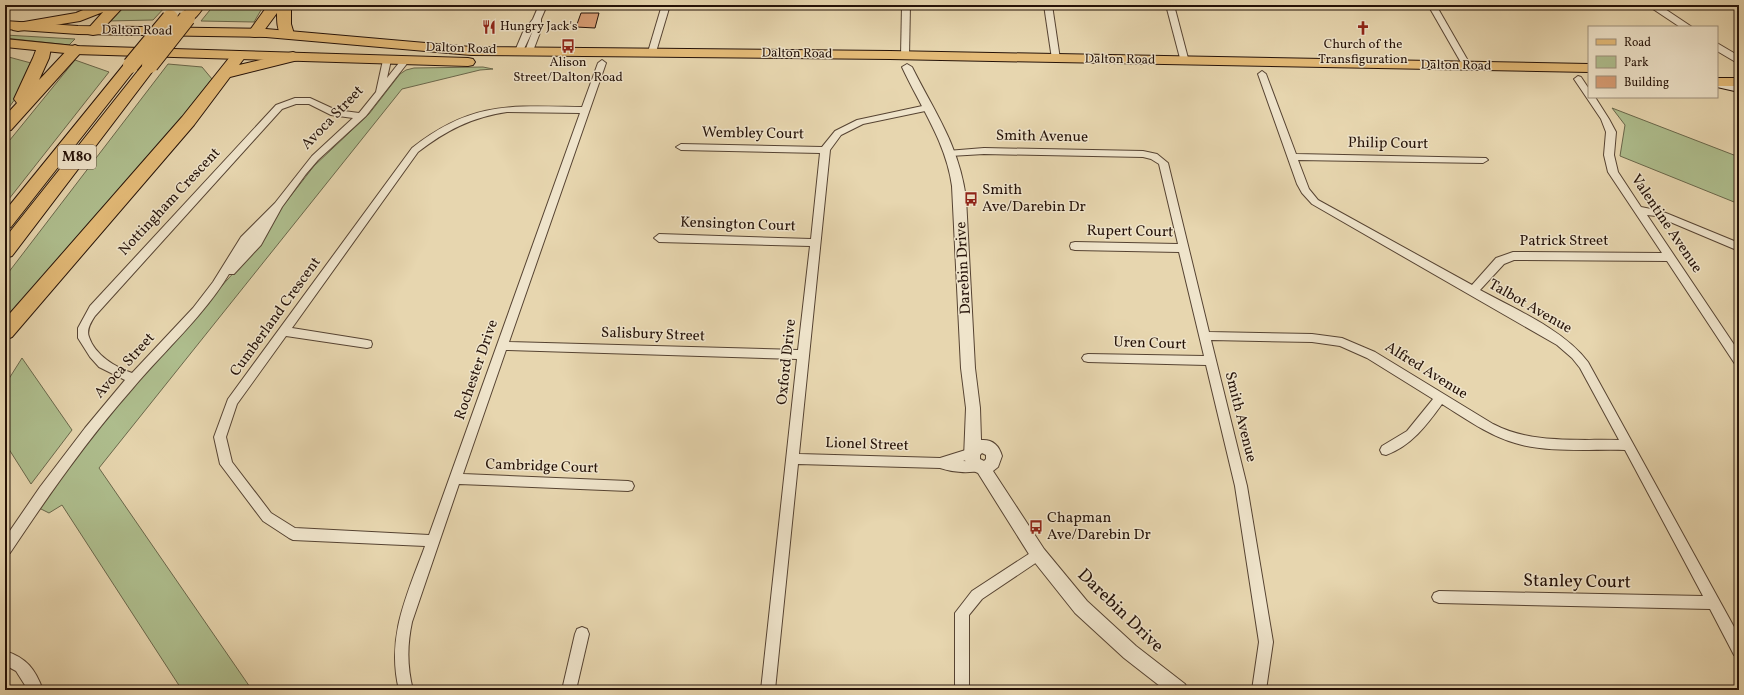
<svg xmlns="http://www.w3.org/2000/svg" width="1744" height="695" font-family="Vollkorn,serif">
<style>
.green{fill:#afbf8f;stroke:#6a684c}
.building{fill:#d89d74;stroke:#251208}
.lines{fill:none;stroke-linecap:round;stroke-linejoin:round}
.minor-casing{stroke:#564332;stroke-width:2}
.tertiary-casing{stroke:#564332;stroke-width:2}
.secondary-casing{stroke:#251208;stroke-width:2}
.primary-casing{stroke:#251208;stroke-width:2}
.motorway-casing{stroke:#251208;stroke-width:2}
.minor{fill:#efe4cb;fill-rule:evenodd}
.tertiary{fill:#efe4cb;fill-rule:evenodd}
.secondary{fill:#efe4cb;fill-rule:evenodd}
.primary{fill:#e4bb78;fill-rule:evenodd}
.motorway{fill:#e4bb78;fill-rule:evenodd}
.motorway-bridge-casing{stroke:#251208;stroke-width:18;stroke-linecap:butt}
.motorway-bridge{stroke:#e4bb78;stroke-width:16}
.labels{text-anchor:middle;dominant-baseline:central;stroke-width:3;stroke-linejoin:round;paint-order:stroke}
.far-poi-label{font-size:13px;fill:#251208;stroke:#efe4cb}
.far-street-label{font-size:13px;fill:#251208;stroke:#efe4cb}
.shield{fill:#efe4cb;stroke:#625142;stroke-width:1}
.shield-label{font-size:14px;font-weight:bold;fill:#251208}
.street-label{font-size:15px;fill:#251208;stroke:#efe4cb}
.poi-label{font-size:15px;fill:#251208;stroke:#efe4cb;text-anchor:start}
.near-street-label{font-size:18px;fill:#251208;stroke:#efe4cb}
</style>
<rect width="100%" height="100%" fill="#e7d6af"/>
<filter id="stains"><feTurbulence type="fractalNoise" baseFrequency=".005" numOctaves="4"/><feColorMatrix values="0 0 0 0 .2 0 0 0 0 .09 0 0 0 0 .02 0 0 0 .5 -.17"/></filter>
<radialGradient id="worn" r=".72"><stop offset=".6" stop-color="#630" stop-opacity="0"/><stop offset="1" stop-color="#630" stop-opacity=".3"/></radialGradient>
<g class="green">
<path d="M125,5H167L153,20L108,21Z"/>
<path d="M214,5H264L254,22L201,21Z"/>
<path d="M5,35L75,39L69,45L5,38Z"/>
<path d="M5,56L31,63L15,99L5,113Z"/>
<path d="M75,60L109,72L5,204V146Z"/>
<path d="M168,64L202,67L212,79L142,167L5,318V277Z"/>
<path d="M483,67L493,69L480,70L402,89L99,468L252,690H182L62,505L49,513L39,508L103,421L227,280L253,252L272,220L314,166L369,114L400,74L406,70L414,68Z"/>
<path d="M1612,108L1739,157V204L1620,156L1625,125Z"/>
<path d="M22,358L72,430L31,484L5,443V385Z"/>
</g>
<path class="building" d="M581,13H599L595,28L576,27Z"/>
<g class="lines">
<defs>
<g id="minor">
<path d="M539,5H547L541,19V30L533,51L529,53L525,51L533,30L522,53H516L515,51L523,32L533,19Z"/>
<path d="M662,5H670L656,52L652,55L648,52Z"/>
<path d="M902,5H910L909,56L905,59L901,56Z"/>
<path d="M1044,5H1052L1060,59L1056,62L1052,59Z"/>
<path d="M1166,5H1174L1189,62L1188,64H1182L1181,62Z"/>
<path d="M1428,5H1436L1471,66L1470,68L1467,69L1463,66Z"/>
<path d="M387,57L391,60L387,78L402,59L405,58L409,61L366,116L318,160L306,174L282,207L261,245L234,274H229C203,317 165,350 133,388C87,440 48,496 10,553L5,555V538L40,487L85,428L125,380L99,367L90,357L78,338V328L90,306L276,105L295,98H310L336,110L359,113L376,92L383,60ZM296,104H309L331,115L353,118L312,156L275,203L241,237L213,282L193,308L132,373C115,367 95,355 89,337C86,330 91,322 95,316L282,109Z"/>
<path d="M602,60L606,63L509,342L798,350L810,246L659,242L654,238L659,234L811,239L820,153L681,150L676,147L681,144L822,147L835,131L857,120L927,105L931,108L930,110L863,124L841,135L830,150L799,454L940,458L972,448L976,449L978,453L976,457L963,461L981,462L983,466L981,470C969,474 952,472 940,468L798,464L775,690H761L797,359L506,350L463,474L628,481L632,482L634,486L632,490L628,491L459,484L412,622C407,645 407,667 413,690H399C386,637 407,595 425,546L293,540L289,538L263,521L220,464L214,437L228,399L412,148C472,101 510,106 582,107L598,63ZM507,112L580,113L429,535L295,528L271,513L232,462L226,437L237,404L286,336L367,348L371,347L372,344L371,341L367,340L292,328L418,152C445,131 472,117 507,112Z"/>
<path d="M1262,71L1266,74L1296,154L1486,158L1488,160L1483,163L1298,160L1309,189L1318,200L1472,285L1496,258L1513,252L1662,253L1608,172L1604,155L1606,132L1601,119L1574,79L1578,76L1581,77L1589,89V97H1595L1609,119L1616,132L1614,155L1618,172L1641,207L1661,211L1739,243V251L1656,216L1647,215L1739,352V365L1735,364L1667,261L1514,260L1504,264L1480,290C1515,309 1564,330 1588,362L1739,636V657L1734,655L1710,609L1439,603L1434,601L1432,597L1434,593L1439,591L1703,596L1625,450C1592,449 1545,453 1515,443C1488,435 1466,419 1442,404C1427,425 1411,446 1386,455L1382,454L1380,450L1382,446L1407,431L1433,399L1367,358L1340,346L1312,342L1211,340L1247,486L1273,642L1266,690H1252L1259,642L1235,486L1206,365L1088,362L1084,361L1082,358L1084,355L1088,354L1204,356L1179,252L1075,250L1071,249L1070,246L1071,243L1075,242L1178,244L1159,164L1151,159L1143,157L984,154L950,156L947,155L945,153L947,151L984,148L1143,151L1157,154L1168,163L1209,332L1312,334L1342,338L1375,352L1493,424C1531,444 1577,439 1619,440L1580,368L1572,358L1557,345L1312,204L1302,193L1297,184L1258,74Z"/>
<path d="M1038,548L1043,550L1044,554L1043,558L982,599L969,615V690H955V613L972,591Z"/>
<path d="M582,627L587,629L589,634L576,690H562L575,634L577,629Z"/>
<path d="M5,651C27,658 35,669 43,690H28L16,671L5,665Z"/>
</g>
<g id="tertiary">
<path d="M1647,5H1659L1692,27H1680Z"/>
<path d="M1717,43L1739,56V64L1717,51Z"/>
<path d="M907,64L912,67C935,113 959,145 966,198L975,368L980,408L981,440C992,439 999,445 1002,456L998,467L993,471L1044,549L1087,601L1136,646L1185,684L1188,690H1165L1124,658L1075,613L1032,559L978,473L969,469L964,458L966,408L961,368L952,186C946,142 920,106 902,67ZM982,453L986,455V459L984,461L980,459V455Z"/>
</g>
<path id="secondary" d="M1717,79L1739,84V92L1717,87Z"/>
<g id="primary">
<path d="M5,21L78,26L266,29L471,47L890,51L1589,64V72L890,59L471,55L266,37L78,34L5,29Z"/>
<path d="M5,39L75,46L468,58L473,59L475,62L473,65L468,66L75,54L5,47Z"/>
<rect x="1717" y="78" width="22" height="8"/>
</g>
<g id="motorway">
<path d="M95,5L124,6L98,34L93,35L88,34L86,31L103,12L80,21L18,31L13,30L11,27L13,24L18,23L76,13Z"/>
<path d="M190,5H205C199,14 193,24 182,21L180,18Z"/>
<path d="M268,5H291V24L294,34L292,37L287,38L282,37C277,30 277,21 277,13L260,36L255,37L250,36L248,33Z"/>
<path d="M43,43L48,45L51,48L49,58L39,80L70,47L75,45L80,47L83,50L11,130L5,131V116L17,103L14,99L33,58L38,45Z"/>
<path d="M238,51L243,53L246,56L239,65L293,52L298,54L301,57L298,60L230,77L194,125L12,337L5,340V319L182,117L233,53Z"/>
<path d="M131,60L136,62L139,65L136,68L11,227L5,229V211L126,62Z"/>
<path d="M150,60L155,62L158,65L155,68L12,256L5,258V238L145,62Z"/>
</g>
</defs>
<use href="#minor" class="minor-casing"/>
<use href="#tertiary" class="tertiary-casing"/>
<use href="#secondary" class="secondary-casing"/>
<use href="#primary" class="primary-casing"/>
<use href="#motorway" class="motorway-casing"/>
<use href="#minor" class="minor"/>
<use href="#tertiary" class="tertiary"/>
<use href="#secondary" class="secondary"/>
<use href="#primary" class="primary"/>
<use href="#motorway" class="motorway"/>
<defs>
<g id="motorway-bridge">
<path d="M131,65L170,18"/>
<path d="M150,65L187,18"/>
</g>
</defs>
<use href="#motorway-bridge" class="motorway-bridge-casing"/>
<use href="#motorway-bridge" class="motorway-bridge"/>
</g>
<defs>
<symbol id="restaurant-bare" viewBox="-9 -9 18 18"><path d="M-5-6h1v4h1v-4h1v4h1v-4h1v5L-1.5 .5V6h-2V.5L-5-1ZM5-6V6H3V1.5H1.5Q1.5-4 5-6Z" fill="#8f2418" stroke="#efe4cb" stroke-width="2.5" paint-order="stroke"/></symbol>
<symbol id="church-bare" viewBox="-9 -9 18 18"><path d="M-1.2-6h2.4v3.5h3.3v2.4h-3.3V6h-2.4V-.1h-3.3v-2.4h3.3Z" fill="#8f2418" stroke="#efe4cb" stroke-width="2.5" paint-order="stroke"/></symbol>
<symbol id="bus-bare" viewBox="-9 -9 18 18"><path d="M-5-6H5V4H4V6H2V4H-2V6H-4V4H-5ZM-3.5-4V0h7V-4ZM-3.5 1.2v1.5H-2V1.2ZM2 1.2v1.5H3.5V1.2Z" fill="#8f2418" stroke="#efe4cb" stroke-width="2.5" paint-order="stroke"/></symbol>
</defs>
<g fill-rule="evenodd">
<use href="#restaurant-bare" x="479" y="17" width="20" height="20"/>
<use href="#church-bare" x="1353" y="18" width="20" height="20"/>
<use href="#bus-bare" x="558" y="36" width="20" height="20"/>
<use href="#bus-bare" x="961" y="189" width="20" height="20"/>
<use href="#bus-bare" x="1026" y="517" width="20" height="20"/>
</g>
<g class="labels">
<g class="far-poi-label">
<text x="500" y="27" text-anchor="start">Hungry Jack's</text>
<text x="1363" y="45">Church of the<tspan x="1363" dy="15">Transfiguration</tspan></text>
<text x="568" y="63">Alison<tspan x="568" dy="15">Street/Dalton Road</tspan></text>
</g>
<g class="far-street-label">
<text transform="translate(137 31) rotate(1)">Dalton Road</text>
<text transform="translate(461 49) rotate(2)">Dalton Road</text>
<text transform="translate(797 54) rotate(1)">Dalton Road</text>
<text transform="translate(1120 60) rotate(1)">Dalton Road</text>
<text transform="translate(1456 66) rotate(1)">Dalton Road</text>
</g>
<rect class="shield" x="58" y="145" width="38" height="24" rx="3"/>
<g class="shield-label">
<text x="77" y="157">M80</text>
</g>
<g class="street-label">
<text transform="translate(333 118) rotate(-46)">Avoca Street</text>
<text transform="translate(753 134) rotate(1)">Wembley Court</text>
<text transform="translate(1042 137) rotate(1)">Smith Avenue</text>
<text transform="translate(1388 144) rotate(1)">Philip Court</text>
<text transform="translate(170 202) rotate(-47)">Nottingham Crescent</text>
<text transform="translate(1666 224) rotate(56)">Valentine Avenue</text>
<text transform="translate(738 225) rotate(2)">Kensington Court</text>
<text transform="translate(1130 232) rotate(1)">Rupert Court</text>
<text x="1564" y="241">Patrick Street</text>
<text transform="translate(964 268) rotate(-93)">Darebin Drive</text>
<text transform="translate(1530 307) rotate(30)">Talbot Avenue</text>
<text transform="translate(276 317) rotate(-54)">Cumberland Crescent</text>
<text transform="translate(653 335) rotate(2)">Salisbury Street</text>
<text transform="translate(1150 344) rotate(2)">Uren Court</text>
<text transform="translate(787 362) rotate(-84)">Oxford Drive</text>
<text transform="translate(125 366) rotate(-48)">Avoca Street</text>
<text transform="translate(477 370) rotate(-71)">Rochester Drive</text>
<text transform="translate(1426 371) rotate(32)">Alfred Avenue</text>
<text transform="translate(1240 417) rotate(76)">Smith Avenue</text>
<text transform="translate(867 445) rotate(2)">Lionel Street</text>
<text transform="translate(542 467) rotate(2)">Cambridge Court</text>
</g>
<g class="poi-label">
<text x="982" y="190">Smith<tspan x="982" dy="17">Ave/Darebin Dr</tspan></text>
<text x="1047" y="518">Chapman<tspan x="1047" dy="17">Ave/Darebin Dr</tspan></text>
</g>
<g class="near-street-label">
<text transform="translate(1577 582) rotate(1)">Stanley Court</text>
<text transform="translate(1120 611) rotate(44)">Darebin Drive</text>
</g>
</g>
<rect width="1744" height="695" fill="none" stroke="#e7d6af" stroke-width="20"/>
<rect x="6" y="6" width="1732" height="683" fill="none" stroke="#251208" stroke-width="2"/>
<rect x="10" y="10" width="1724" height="675" fill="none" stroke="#251208"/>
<rect x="1588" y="26" width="130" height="72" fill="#efe4cb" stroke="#9e907d"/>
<rect x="1596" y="39" width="20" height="6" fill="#e4bb78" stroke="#9e907d"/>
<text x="1624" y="46" font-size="12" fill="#251208">Road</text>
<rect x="1596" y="56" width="20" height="12" fill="#afbf8f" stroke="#9e907d"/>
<text x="1624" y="66" font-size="12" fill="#251208">Park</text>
<rect x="1596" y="76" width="20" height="12" fill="#d89d74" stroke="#9e907d"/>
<text x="1624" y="86" font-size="12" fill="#251208">Building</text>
<rect width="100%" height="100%" filter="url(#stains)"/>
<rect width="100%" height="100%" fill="url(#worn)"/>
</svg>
